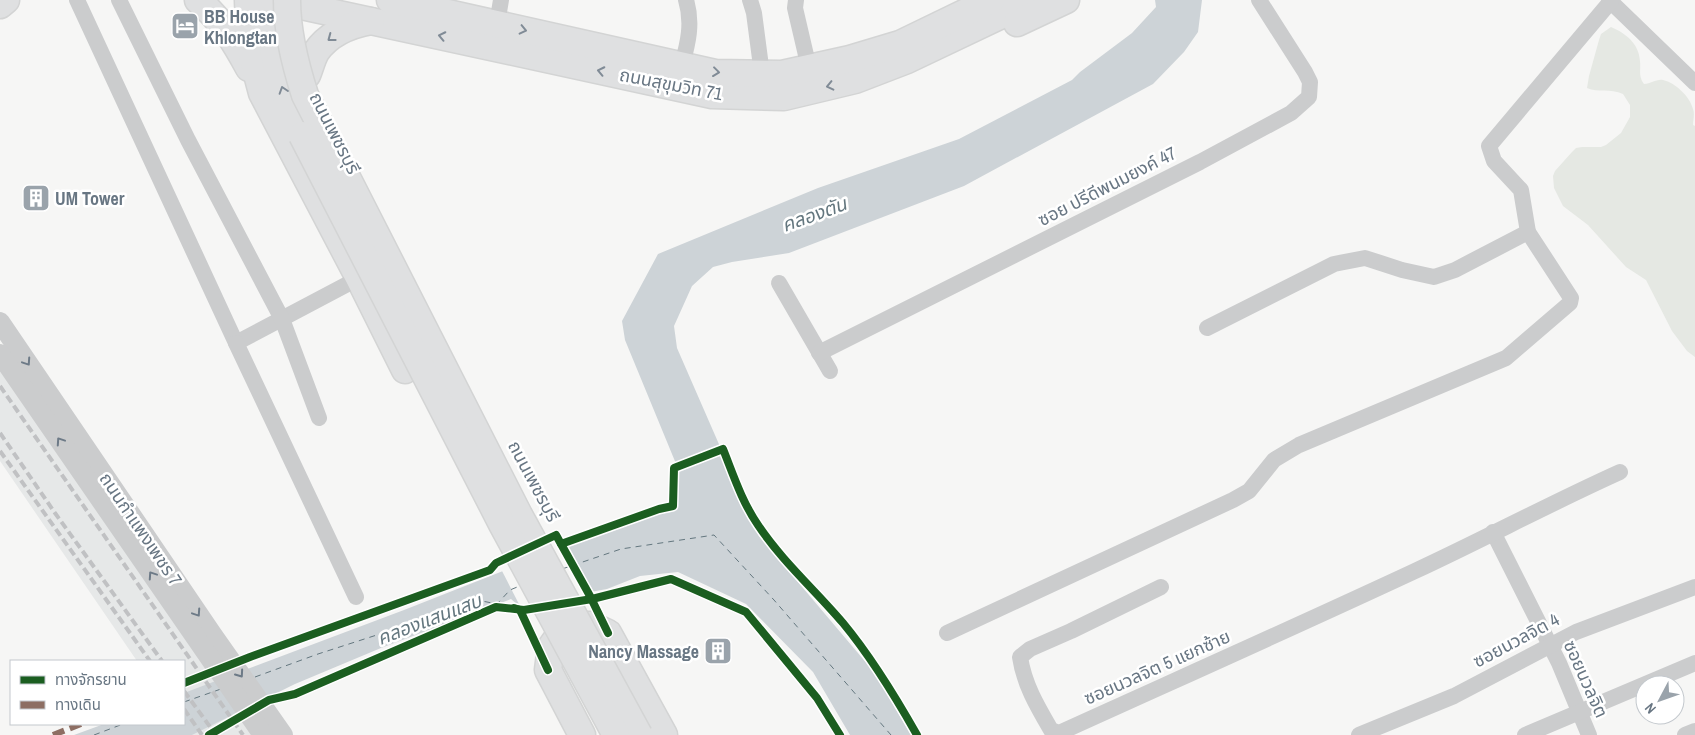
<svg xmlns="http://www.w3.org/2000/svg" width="1695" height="735" font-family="'Archivo Narrow','Noto Sans Thai',sans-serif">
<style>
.built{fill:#e6e8e8}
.green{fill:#e5e8e3}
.water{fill:#cdd3d7}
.pier{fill:#f6f6f5}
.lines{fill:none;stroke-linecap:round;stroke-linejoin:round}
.ferry{stroke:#64777f;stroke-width:1;stroke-dasharray:6 5;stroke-linecap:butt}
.primary-casing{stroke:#d3d4d4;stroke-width:29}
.minor{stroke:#cbcccd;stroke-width:16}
.tertiary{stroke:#cbcccd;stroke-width:20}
.primary{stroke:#dfe0e1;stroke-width:26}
.rail{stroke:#c0c1c3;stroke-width:4;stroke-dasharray:8 4;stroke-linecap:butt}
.primary-bridge-casing{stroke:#d3d4d4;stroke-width:29;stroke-linecap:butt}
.primary-bridge{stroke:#dfe0e1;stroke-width:26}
.quiet{stroke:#8d6e63;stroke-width:6;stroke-dasharray:12 6;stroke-linecap:butt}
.cycleway-casing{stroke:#fff;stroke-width:11}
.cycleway{stroke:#1b5e20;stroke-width:8}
.oneway{stroke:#808b96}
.oneway2{stroke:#6d7a87}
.labels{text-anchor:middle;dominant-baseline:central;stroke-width:5;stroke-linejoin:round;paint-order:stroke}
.poi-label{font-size:18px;font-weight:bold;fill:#687683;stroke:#fff;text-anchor:start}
.street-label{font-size:18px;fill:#687683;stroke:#fff}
.water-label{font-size:19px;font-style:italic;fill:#64777f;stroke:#fff}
</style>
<rect width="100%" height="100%" fill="#f6f6f5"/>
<path class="built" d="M0,359L259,735H188L184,724V661H137L0,461Z"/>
<path class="green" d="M1611,27C1625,33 1639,43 1640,61C1641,70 1638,76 1644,84C1651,84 1656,79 1663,80C1676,83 1690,97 1693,109C1695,114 1693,120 1693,125L1695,126V357L1687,351L1672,331L1646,280L1626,267L1588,225L1563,206L1554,188L1553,176L1555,171L1572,152L1576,148L1582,147H1601L1606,145L1621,133L1630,117V105L1623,94C1610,88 1598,93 1587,88L1589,76L1599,40L1601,34Z"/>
<path class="water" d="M1155,0H1202L1198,32L1184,52L1153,84L964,186L789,253L732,262L713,267L692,286L674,326L677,348L759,536L874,672L911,735H850L813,672L746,604L678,572L640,576L607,589L518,605L511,599L381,648L295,684L192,735H74L104,724H184V693L404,610L579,541L678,505L679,471L625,340L622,321L658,254L818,188L959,139L1072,80L1080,72L1132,33L1156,7Z"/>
<path class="pier" d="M558,546L585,596L521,608L501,569Z"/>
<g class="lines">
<g class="ferry">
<path d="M562,569L621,549L714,535L774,600L891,735"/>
<path d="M255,677L318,654L482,601L497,604L510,590L522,585"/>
<path d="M184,702L221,689"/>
<path d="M94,735L123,724"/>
</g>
<defs>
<g id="primary">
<path d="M198,0C222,21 234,40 249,68"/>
<path d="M248,0L249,29L253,59L262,93L359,278L405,370"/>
<path d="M269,0C268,48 282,92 302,135"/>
<path d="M274,0L712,95L784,97L855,80L907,60L1033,0"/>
<path d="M390,0L715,73L782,74L850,59L900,44L991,0"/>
<path d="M0,5L6,0"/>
<path d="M1017,23L1066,0"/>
<path d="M307,75C310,68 312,59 316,52C329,33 349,25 371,21"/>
<path d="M582,735L548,670L551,647L560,634L577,625H591L608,633L664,735"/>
</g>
</defs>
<use href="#primary" class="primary-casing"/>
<g class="minor">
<path d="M77,0L236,343L359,278"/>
<path d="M119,0L188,140L282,319L319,418"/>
<path d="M750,0L754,13L762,74"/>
<path d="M796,0L795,8L809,68"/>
<path d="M1609,0L1695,83"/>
<path d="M497,24L501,0"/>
<path d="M682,65C688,43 693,23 686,0"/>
<path d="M779,283L830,371"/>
<path d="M1207,328L1334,264L1365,258L1402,270L1434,277L1455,270L1528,232"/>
<path d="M236,343L356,597"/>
<path d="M819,353L1200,162L1291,113L1309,97L1310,82L1305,72L1259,0"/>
<path d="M1493,532L1559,663L1589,735"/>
<path d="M1161,587L1071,631L1030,649L1020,657C1024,684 1037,706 1051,730L1059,733C1178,679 1297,626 1415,571C1484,539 1551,503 1620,472"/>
<path d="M947,633L1233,500L1249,491L1274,460L1299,445L1506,358L1570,303L1571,298L1528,232L1521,190L1494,161L1489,146L1611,1"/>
<path d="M1359,735L1454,696L1576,632L1695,587"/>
<path d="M1525,735L1695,663"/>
<path d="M1685,735L1695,731"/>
</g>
<g class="tertiary">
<path d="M0,322L212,634L283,735"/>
<path d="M0,354L263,735"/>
</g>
<use href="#primary" class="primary"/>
<g class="rail">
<path d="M0,386L243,735"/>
<path d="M0,433L55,513L162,661"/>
<path d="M0,451L150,661"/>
<path d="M184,691L216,735"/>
<path d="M184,709L202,735"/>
</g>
<defs>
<g id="primary-bridge">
<path d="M287,0C287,33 295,64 305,95L519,515L639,735"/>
<path d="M302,135L502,524L616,735"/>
</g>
</defs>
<use href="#primary-bridge" class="primary-bridge-casing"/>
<use href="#primary-bridge" class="primary-bridge"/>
<path class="quiet" d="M53,735L81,724"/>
<defs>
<g id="cycleway">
<path d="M561,544L659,509L673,506L674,468L723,449C733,474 742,502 758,525C782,561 815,590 843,623C872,658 895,696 917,735"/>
<path d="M514,608L520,610L548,670"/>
<path d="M184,683L250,657L490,570L496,563L556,535L590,596L608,633"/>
<path d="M209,735L269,700L295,694L496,607L524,610L592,599L671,579L746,612L817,698L840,735"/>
</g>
</defs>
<use href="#cycleway" class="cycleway-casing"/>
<use href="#cycleway" class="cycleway"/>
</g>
<defs><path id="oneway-chevron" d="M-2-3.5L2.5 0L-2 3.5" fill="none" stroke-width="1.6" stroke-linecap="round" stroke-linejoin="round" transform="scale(1.25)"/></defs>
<g class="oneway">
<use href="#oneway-chevron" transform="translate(523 30) rotate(13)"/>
<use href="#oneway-chevron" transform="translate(442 36) rotate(-168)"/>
<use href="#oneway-chevron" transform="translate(331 38) rotate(143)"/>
<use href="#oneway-chevron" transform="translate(601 71) rotate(-168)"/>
<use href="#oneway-chevron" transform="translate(716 72) rotate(7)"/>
<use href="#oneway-chevron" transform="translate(830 86) rotate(167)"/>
<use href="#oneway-chevron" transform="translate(283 90) rotate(-108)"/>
</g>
<g class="oneway2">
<use href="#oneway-chevron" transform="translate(27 362) rotate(56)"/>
<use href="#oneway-chevron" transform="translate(60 441) rotate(-124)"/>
<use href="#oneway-chevron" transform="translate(152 575) rotate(-124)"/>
<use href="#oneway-chevron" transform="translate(197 613) rotate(56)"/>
<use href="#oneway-chevron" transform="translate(240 674) rotate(55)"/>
</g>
<defs>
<symbol id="hotel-square" viewBox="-11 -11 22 22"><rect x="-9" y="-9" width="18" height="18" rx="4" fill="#9aa3ab" stroke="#fff"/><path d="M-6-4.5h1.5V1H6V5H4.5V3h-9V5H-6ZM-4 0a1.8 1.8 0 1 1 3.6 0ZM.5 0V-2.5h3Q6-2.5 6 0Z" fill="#fff"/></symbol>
<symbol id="building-square" viewBox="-11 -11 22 22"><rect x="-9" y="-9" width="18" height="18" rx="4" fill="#9aa3ab" stroke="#fff"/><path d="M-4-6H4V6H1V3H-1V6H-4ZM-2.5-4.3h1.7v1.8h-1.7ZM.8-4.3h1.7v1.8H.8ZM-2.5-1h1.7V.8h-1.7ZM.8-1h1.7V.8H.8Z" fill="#fff"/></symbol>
</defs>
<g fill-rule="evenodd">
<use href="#hotel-square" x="169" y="10" width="32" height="32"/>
<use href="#building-square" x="20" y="182" width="32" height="32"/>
<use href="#building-square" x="702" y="635" width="32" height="32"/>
</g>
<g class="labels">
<g class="poi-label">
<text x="204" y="16">BB House<tspan x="204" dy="21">Khlongtan</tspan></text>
<text x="55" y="198">UM Tower</text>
<text x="699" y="651" text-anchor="end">Nancy Massage</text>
</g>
<g class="street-label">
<text transform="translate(671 84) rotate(11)">ถนนสุขุมวิท 71</text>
<text transform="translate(335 133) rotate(63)">ถนนเพชรบุรี</text>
<text transform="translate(1107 186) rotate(-27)">ซอย ปรีดีพนมยงค์ 47</text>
<text transform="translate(534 481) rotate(62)">ถนนเพชรบุรี</text>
<text transform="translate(141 529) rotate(56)">ถนนกำแพงเพชร 7</text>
<text transform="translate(1516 640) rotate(-28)">ซอยนวลจิต 4</text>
<text transform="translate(1157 667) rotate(-24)">ซอยนวลจิต 5 แยกซ้าย</text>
<text transform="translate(1586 679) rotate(66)">ซอยนวลจิต</text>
</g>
<g class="water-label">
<text transform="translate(814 214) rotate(-20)">คลองตัน</text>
<text transform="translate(429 619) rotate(-21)">คลองแสนแสบ</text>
</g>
</g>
<rect x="10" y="660" width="175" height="65" fill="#ffffff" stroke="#c3c8cd"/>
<rect x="20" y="676" width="25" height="8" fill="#1b5e20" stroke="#c3c8cd"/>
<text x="55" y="685" font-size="15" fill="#687683">ทางจักรยาน</text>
<rect x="20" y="701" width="25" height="8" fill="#8d6e63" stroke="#c3c8cd"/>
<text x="55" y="710" font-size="15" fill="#687683">ทางเดิน</text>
<g transform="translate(1660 700) rotate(229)"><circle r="24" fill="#ffffff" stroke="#c3c8cd"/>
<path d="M0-4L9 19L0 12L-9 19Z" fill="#9aa3ab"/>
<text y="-8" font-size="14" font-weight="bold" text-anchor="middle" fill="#687683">N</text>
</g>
</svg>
